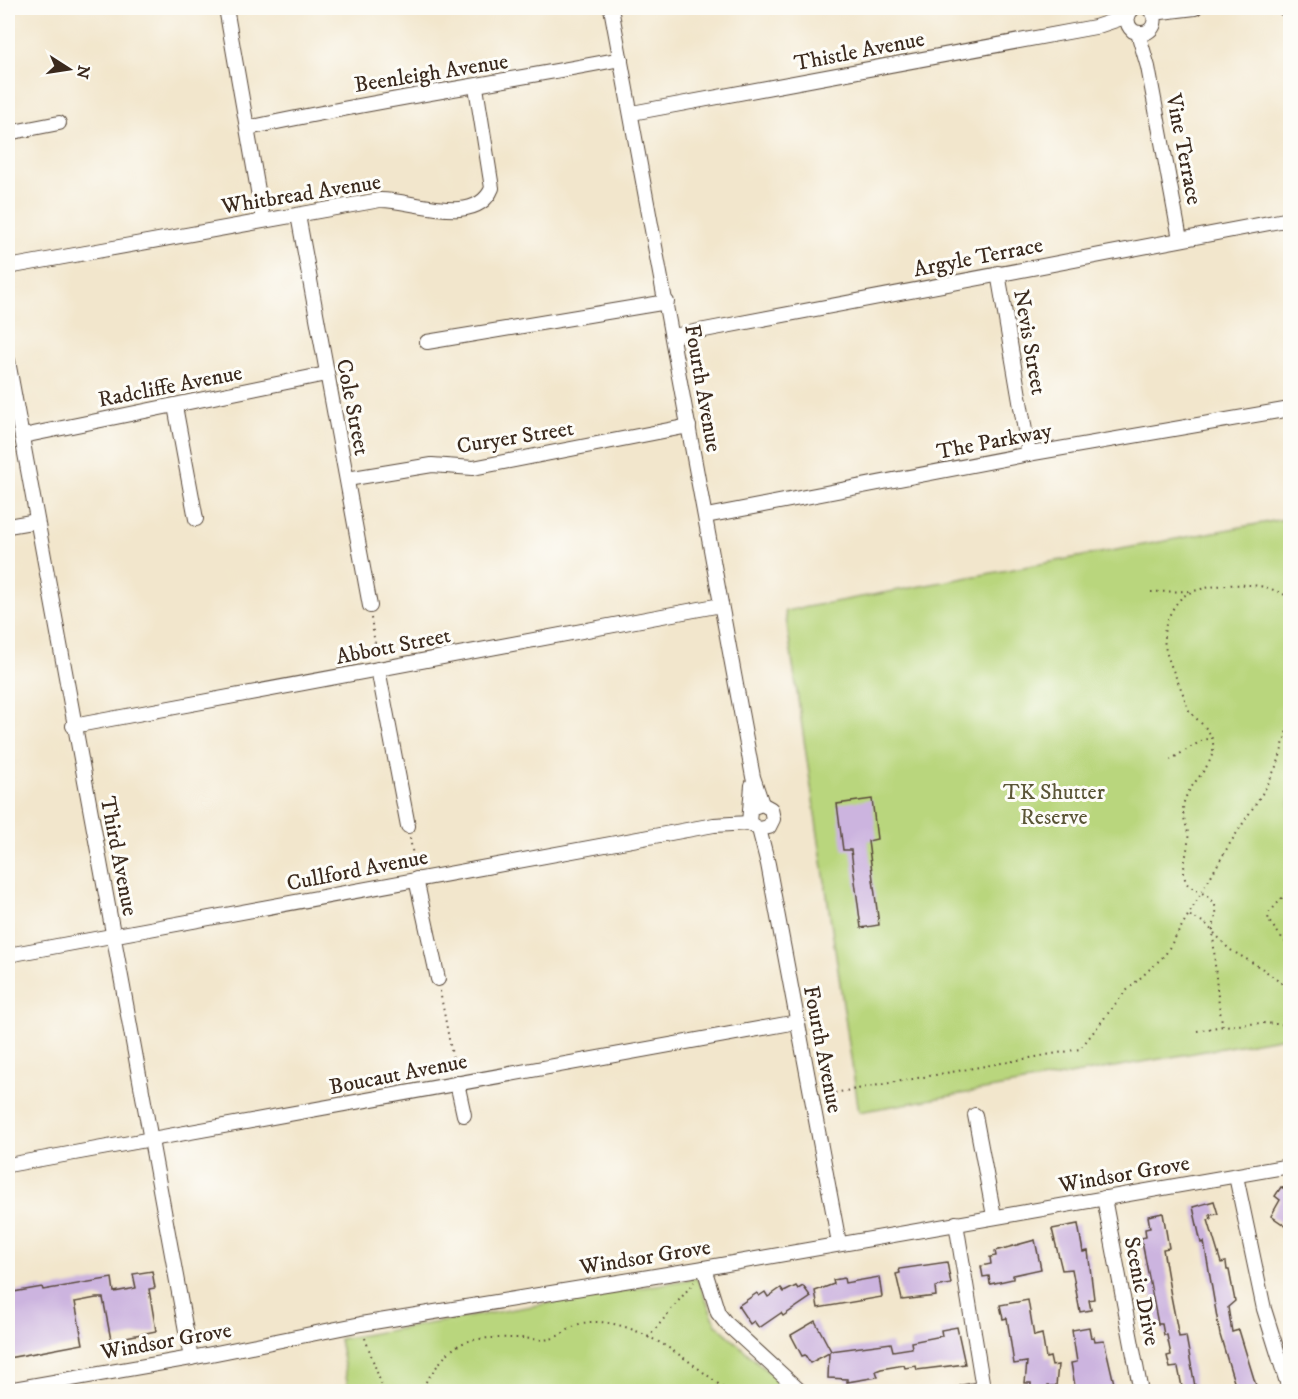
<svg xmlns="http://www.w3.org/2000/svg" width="1298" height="1399" font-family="'IM FELL DW Pica',serif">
  <rect width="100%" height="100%" fill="#fdfcf7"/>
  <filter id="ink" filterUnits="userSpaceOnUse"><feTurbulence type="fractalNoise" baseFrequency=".0167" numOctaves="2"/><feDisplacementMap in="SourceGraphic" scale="12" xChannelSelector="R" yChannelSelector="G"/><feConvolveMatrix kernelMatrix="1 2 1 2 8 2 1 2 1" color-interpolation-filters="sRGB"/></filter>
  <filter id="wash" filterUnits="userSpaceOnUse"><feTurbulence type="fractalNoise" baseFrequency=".008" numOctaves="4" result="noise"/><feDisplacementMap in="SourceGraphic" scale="24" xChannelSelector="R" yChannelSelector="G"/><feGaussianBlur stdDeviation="1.35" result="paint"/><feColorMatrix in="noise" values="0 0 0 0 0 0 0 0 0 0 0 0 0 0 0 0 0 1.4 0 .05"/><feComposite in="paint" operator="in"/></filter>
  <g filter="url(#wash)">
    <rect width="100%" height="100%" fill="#f2e6cc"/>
    <g fill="#b9d67d" stroke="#7a804e" stroke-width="1.5">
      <polygon points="1290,518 1290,1036 859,1112 785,611"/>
      <polygon points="697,1278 716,1324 789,1391 349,1391 339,1339"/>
    </g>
    <g id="blocks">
      <g fill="#ccb4df">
        <polygon points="872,799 877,839 868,841 879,925 861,928 851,850 843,850 837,804"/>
        <polygon points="1290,1185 1290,1229 1271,1216 1280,1200 1275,1196 1281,1187 1287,1190"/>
        <polygon points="1214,1201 1218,1214 1210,1215 1211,1219 1208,1220 1221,1263 1226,1262 1227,1270 1229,1270 1235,1301 1228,1307 1232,1332 1239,1330 1258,1392 1237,1392 1220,1335 1204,1242 1201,1243 1193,1207"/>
        <polygon points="1163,1213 1169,1248 1163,1249 1171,1296 1179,1337 1186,1336 1196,1392 1183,1392 1178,1367 1170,1368 1167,1356 1171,1355 1167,1335 1164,1335 1162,1324 1158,1324 1144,1252 1141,1238 1146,1237 1145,1229 1150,1228 1148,1216"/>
        <polygon points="1078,1224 1083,1252 1088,1251 1094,1299 1089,1300 1091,1310 1080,1312 1072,1269 1062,1270 1052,1229"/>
        <polygon points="1035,1240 1041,1269 1013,1275 1013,1279 990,1284 989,1276 983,1277 981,1266 991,1264 990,1257 996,1256 995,1251"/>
        <polygon points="947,1262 951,1284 935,1287 936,1296 902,1300 896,1274 900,1273 899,1269"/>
        <polygon points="152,1271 155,1288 149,1289 156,1331 111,1340 103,1298 96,1298 75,1302 83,1344 8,1358 8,1293 42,1287 43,1290 112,1278 114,1292 136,1288 133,1274"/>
        <polygon points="879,1277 882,1297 818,1308 815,1291 834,1284 833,1280 844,1278 845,1283"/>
        <polygon points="796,1286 798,1289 803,1286 811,1297 783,1316 781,1313 759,1328 754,1321 750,1324 738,1306 757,1293 759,1296 765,1292 768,1297 781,1288 784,1292"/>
        <polygon points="1028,1300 1034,1336 1042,1334 1046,1358 1050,1357 1052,1366 1058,1365 1056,1386 1048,1386 1048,1392 1031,1392 1031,1383 1025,1383 1027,1362 1014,1364 1007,1318 1003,1319 1000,1305"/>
        <polygon points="815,1321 831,1351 891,1343 893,1351 912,1348 911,1342 942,1336 941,1330 957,1327 965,1364 917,1370 916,1366 905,1368 904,1365 881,1369 876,1371 878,1377 847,1382 847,1379 828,1378 829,1353 810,1363 805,1355 802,1356 791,1335"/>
        <polygon points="1089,1327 1091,1338 1094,1337 1095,1341 1104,1340 1116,1392 1076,1392 1071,1363 1077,1362 1072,1330"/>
      </g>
    </g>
  </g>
  <g filter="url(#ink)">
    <use href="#blocks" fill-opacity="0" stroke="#564638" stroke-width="1.5"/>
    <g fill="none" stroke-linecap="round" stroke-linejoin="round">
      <g stroke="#564638" stroke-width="16">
        <g id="minor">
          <polyline points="226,8 263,219"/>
          <polyline points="611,8 753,777 762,804"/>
          <path d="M 1134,8 C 1126,14 1125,24 1133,31 C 1146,37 1157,29 1154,14 L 1148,8"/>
          <polyline points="1284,8 1290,11"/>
          <polyline points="1153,13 1195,8"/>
          <polyline points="1138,33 1148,67 1180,239"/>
          <polyline points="632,113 1095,27 1128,16"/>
          <path d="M 248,128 C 371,101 496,83 621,59"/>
          <polyline points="8,133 59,123"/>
          <polyline points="298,215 370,606"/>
          <path d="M 8,267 L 380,200 C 410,199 476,228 492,188 L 476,87"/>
          <polyline points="998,273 1029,454"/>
          <polyline points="673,336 1290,219"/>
          <polyline points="427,342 667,302"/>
          <polyline points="8,361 191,1358"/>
          <polyline points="175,406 196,519"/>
          <polyline points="23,436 326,374"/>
          <polyline points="347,479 432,465 473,468 689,426"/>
          <polyline points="706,516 1029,454 1290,409"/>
          <polyline points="8,526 37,521"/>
          <polyline points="378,669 408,826"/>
          <polyline points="73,726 721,605"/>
          <polyline points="751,808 762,804 771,809 773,819 769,827 759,829 749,823 752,785"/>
          <polyline points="759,829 768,864 839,1243"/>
          <polyline points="416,879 438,979"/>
          <polyline points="8,955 714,825 749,823"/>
          <polyline points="457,1083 464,1115"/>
          <polyline points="975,1115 994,1216"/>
          <polyline points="8,1165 797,1022"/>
          <polyline points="1236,1176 1264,1309 1290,1392"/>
          <polyline points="1104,1198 1141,1392"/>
          <polyline points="956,1223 983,1388 964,1392"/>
          <polyline points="704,1268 718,1313 726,1323 801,1392"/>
          <polyline points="8,1390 191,1358 361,1324 704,1268 1290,1166"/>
        </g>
      </g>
      <g stroke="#564638" stroke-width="2" stroke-dasharray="1.5 4.5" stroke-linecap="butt">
        <polyline points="1151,592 1193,591"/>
        <path d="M 1290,597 C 1283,594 1276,591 1269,588 C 1247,582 1207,584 1187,594 C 1174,601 1164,623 1164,637 C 1165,662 1182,684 1187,707 C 1194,720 1211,727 1213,743 C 1216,766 1190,781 1184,802 C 1181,814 1186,823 1188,833 C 1190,848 1181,865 1185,879 C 1188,893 1212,890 1216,909 C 1217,916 1213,924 1213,931 C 1215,963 1216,995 1223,1026 L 1262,1023 L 1290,1025"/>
        <polyline points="371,618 377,657"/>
        <polyline points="1170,760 1201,741 1211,738"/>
        <polyline points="410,838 415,867"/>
        <polyline points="1290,889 1269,913 1268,920 1290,948"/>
        <polyline points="1190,916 1205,923 1229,949 1263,969 1290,990"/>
        <polyline points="440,991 455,1071"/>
        <polyline points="1197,1031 1223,1026"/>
        <polyline points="823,1095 1080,1049 1124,993 1165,955 1229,845 1267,786 1279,760 1290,719"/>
        <polyline points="365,1338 384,1392"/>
        <polyline points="648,1338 694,1282"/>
        <path d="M 419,1392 C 454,1340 457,1337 518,1338 C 528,1338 541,1341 550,1339 C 562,1336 572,1325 583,1323 C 632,1314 693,1363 728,1392"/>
      </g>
      <use href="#minor" stroke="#fff" stroke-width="14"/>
    </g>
  </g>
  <g text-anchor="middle" stroke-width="6" stroke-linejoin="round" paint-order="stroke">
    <g font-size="22" fill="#3b2a1e" stroke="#fdfcf7">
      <text transform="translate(859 50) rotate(-11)" y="8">Thistle Avenue</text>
      <text transform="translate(431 72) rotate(-9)" y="8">Beenleigh Avenue</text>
      <text transform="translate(1185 149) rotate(79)" y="8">Vine Terrace</text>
      <text transform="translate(301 193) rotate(-9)" y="8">Whitbread Avenue</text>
      <text transform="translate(978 256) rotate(-11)" y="8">Argyle Terrace</text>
      <text transform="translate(1031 342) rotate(80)" y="8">Nevis Street</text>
      <text transform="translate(170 385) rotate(-11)" y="8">Radcliffe Avenue</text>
      <text transform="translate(704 388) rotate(80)" y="8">Fourth Avenue</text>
      <text transform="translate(354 407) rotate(79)" y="8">Cole Street</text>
      <text transform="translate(515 436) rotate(-9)" y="8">Curyer Street</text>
      <text transform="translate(994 440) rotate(-11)" y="8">The Parkway</text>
      <text transform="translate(393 645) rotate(-11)" y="8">Abbott Street</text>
      <text transform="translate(120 856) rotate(79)" y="8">Third Avenue</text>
      <text transform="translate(357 869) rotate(-11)" y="8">Cullford Avenue</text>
      <text transform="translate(824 1049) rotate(79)" y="8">Fourth Avenue</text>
      <text transform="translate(398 1073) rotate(-11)" y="8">Boucaut Avenue</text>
      <text transform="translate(1124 1173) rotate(-10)" y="8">Windsor Grove</text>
      <text transform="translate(645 1256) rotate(-9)" y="8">Windsor Grove</text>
      <text transform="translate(1143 1291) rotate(79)" y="8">Scenic Drive</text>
      <text transform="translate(166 1340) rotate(-10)" y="8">Windsor Grove</text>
    </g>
    <g font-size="22" fill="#5a5536" stroke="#fdfcf7">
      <text x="1054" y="799">TK Shutter<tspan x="1054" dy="25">Reserve</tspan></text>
    </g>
  </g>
  <rect width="1298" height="1399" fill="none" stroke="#fdfcf7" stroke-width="30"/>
  <g transform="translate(69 69) rotate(102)" stroke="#fdfcf7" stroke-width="4.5" paint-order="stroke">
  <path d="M0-4.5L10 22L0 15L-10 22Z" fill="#3b2a1e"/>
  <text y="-9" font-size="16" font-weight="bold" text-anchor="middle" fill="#3b2a1e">N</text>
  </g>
</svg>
